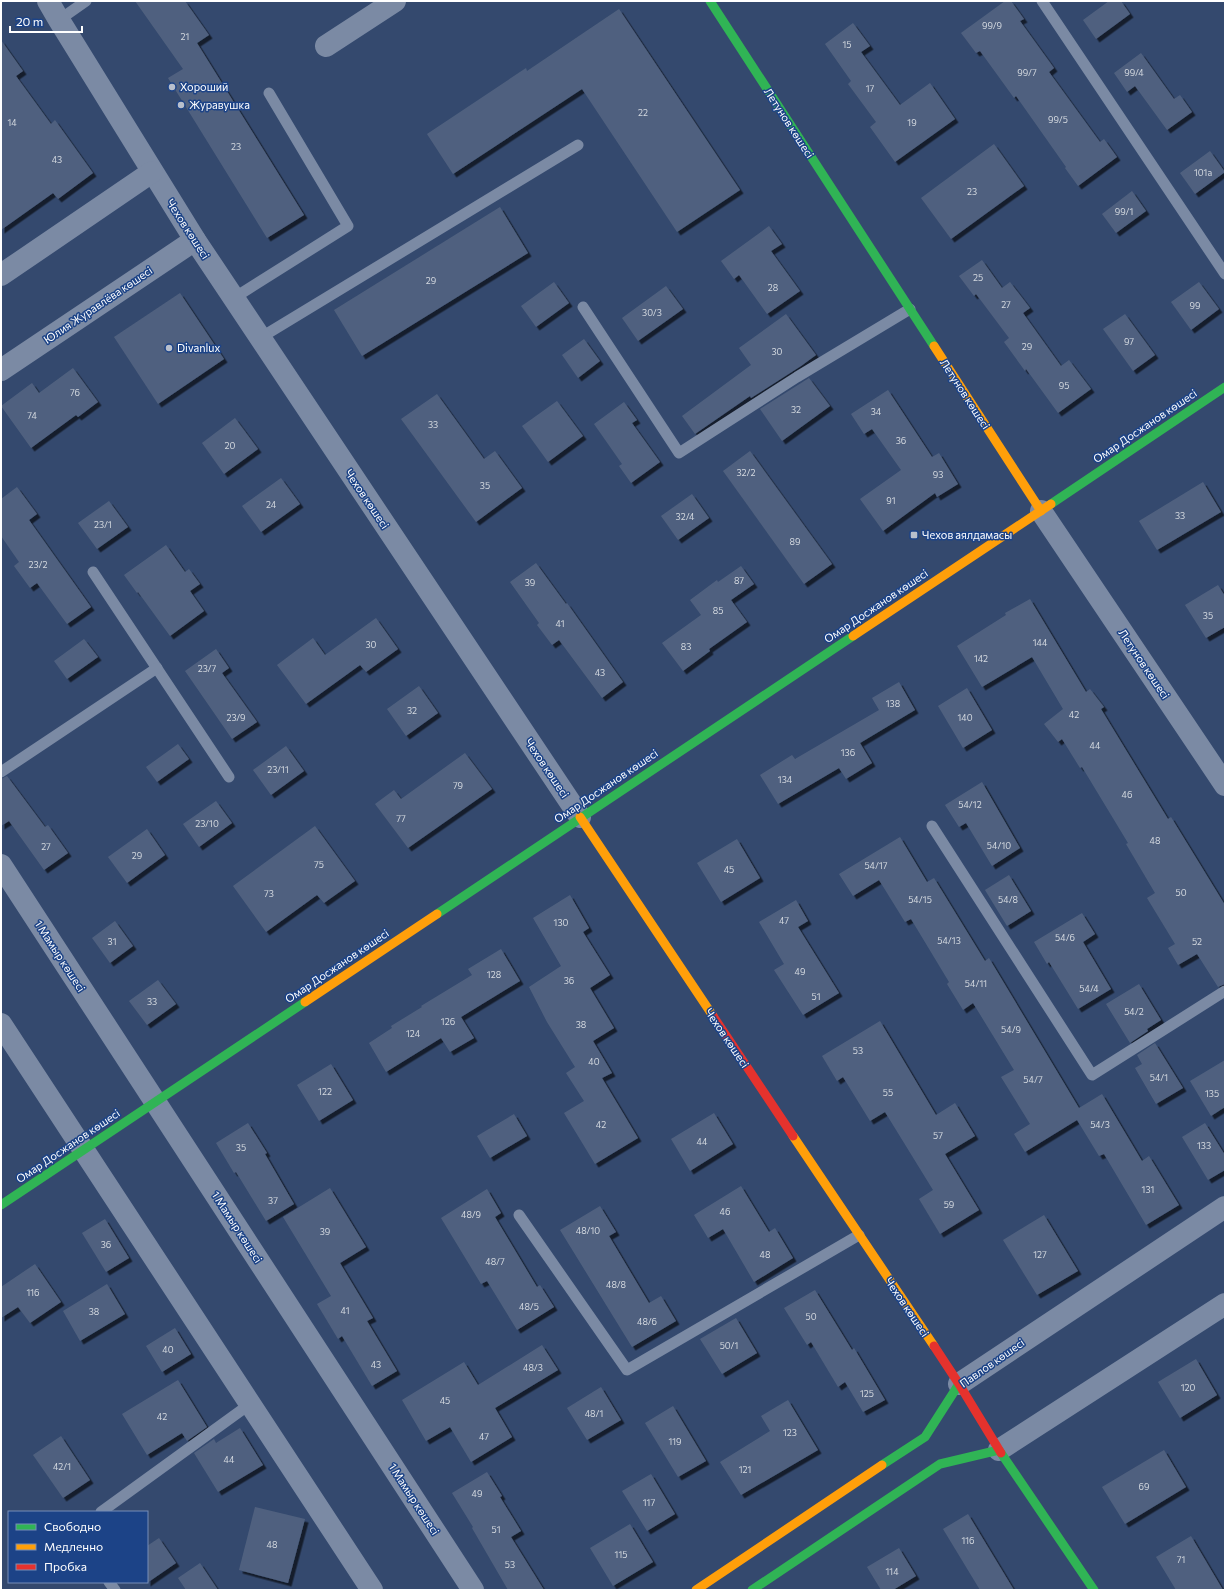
<svg xmlns="http://www.w3.org/2000/svg" width="1226" height="1591" font-family="Commissioner,sans-serif">
  <defs>
    <filter id="shadow"><feDropShadow dx="3.5" dy="3.5" stdDeviation="0" flood-color="#0009"/></filter>
  </defs>
  <rect width="100%" height="100%" fill="#34496e"/>
  <g fill="#50617f" filter="url(#shadow)">
    <polygon points="135,1 185,1 209,35 197,43 304,215 267,238 168,78 183,69"/>
    <polygon points="1005,1 1011,1 1024,19 1020,21 1054,68 1049,72 1100,142 1104,139 1117,157 1078,186 1065,168 1066,167 1016,96 1014,98 980,51 976,53 961,33"/>
    <polygon points="1109,1 1121,1 1130,14 1096,39 1083,20"/>
    <polygon points="619,9 740,190 677,232 582,89 453,174 427,134 526,68 527,71"/>
    <polygon points="853,23 870,46 861,52 900,105 930,83 955,119 895,162 870,127 876,122 848,84 851,81 825,44"/>
    <polygon points="1,40 23,71 16,76 51,124 55,120 93,173 58,199 53,193 1,230"/>
    <polygon points="1141,53 1174,99 1180,95 1192,112 1167,130 1135,86 1127,92 1114,73"/>
    <polygon points="994,144 1024,186 951,239 921,198"/>
    <polygon points="1210,151 1225,172 1195,194 1180,173"/>
    <polygon points="1132,191 1146,211 1116,233 1102,214"/>
    <polygon points="500,207 528,253 362,356 334,310"/>
    <polygon points="769,226 782,244 771,251 800,291 767,314 739,275 734,279 721,261"/>
    <polygon points="982,260 1002,288 1010,282 1030,308 1023,313 1061,366 1069,360 1091,389 1058,413 1026,369 1025,371 1004,342 1009,338 976,294 974,296 959,276"/>
    <polygon points="554,282 569,303 536,327 521,306"/>
    <polygon points="1199,282 1219,309 1191,330 1171,302"/>
    <polygon points="666,286 683,309 638,341 622,318"/>
    <polygon points="180,293 224,359 158,404 114,337"/>
    <polygon points="786,314 816,355 801,366 751,398 750,396 695,434 682,416 751,365 739,348"/>
    <polygon points="1125,314 1155,355 1133,371 1103,329"/>
    <polygon points="584,339 600,361 578,378 562,355"/>
    <polygon points="73,368 98,402 78,417 76,415 31,448 1,406 32,383 39,393"/>
    <polygon points="809,378 830,406 782,441 760,409"/>
    <polygon points="888,390 932,457 939,453 958,484 937,497 935,493 883,531 860,499 901,470 872,429 864,434 851,414"/>
    <polygon points="437,394 484,459 495,451 522,488 476,522 401,419"/>
    <polygon points="557,401 583,436 548,462 522,426"/>
    <polygon points="624,402 637,420 632,423 660,462 631,483 619,466 622,464 594,424"/>
    <polygon points="235,418 258,449 224,474 202,443"/>
    <polygon points="750,451 832,564 804,584 723,471"/>
    <polygon points="281,478 300,504 261,532 242,506"/>
    <polygon points="1203,482 1221,512 1157,550 1139,521"/>
    <polygon points="17,487 37,514 29,520 91,607 67,624 37,583 30,588 14,566 19,562 1,536 1,499"/>
    <polygon points="692,494 709,518 678,540 661,516"/>
    <polygon points="109,501 128,527 97,549 78,523"/>
    <polygon points="166,545 185,572 189,569 200,584 190,591 204,611 170,636 138,592 137,593 124,575"/>
    <polygon points="536,563 566,604 567,603 623,682 602,698 559,640 552,645 537,625 539,623 510,582"/>
    <polygon points="741,566 754,584 731,600 747,622 709,649 710,651 683,671 662,643 701,615 690,600 717,580 718,582"/>
    <polygon points="1218,585 1225,596 1225,627 1206,638 1185,605"/>
    <polygon points="1030,599 1086,692 1090,689 1104,707 1101,709 1168,819 1171,817 1225,905 1225,984 1218,987 1197,954 1178,965 1168,948 1175,944 1147,898 1155,893 1126,844 1128,843 1082,767 1080,768 1062,739 1058,742 1044,724 1063,709 1032,657 982,687 957,646 1006,615 1005,613"/>
    <polygon points="376,618 398,649 366,672 360,665 306,704 277,665 313,638 325,655"/>
    <polygon points="84,639 98,657 67,679 54,661"/>
    <polygon points="216,649 229,668 222,673 257,722 232,739 185,671"/>
    <polygon points="899,682 915,710 860,743 872,763 846,779 839,768 778,804 760,775 792,755 795,759 879,710 872,698"/>
    <polygon points="419,686 438,713 406,736 387,709"/>
    <polygon points="967,688 992,730 963,748 938,706"/>
    <polygon points="178,744 189,759 157,782 146,767"/>
    <polygon points="286,746 304,771 271,795 253,770"/>
    <polygon points="465,753 492,789 408,848 375,804 394,790 401,799"/>
    <polygon points="7,776 45,827 48,825 68,853 44,870 9,821 1,826 1,779"/>
    <polygon points="982,782 1020,848 992,866 966,823 959,827 945,805"/>
    <polygon points="216,801 232,823 199,847 183,824"/>
    <polygon points="315,826 355,881 324,903 317,895 266,932 233,886"/>
    <polygon points="147,829 165,855 127,883 108,857"/>
    <polygon points="900,837 927,882 934,878 985,961 989,958 1079,1108 1102,1094 1142,1161 1149,1156 1179,1205 1146,1225 1104,1154 1099,1156 1077,1120 1025,1152 1014,1134 1030,1124 1001,1077 1014,1070 973,1003 963,1010 947,984 949,982 911,919 905,922 879,880 853,896 839,874"/>
    <polygon points="737,839 760,878 721,902 697,863"/>
    <polygon points="1009,875 1031,911 1007,926 985,890"/>
    <polygon points="570,895 589,928 583,932 610,975 590,988 614,1028 593,1041 612,1073 602,1078 638,1138 595,1164 564,1113 584,1101 566,1073 575,1067 547,1022 529,987 561,966 533,918"/>
    <polygon points="796,900 808,921 798,927 839,993 803,1015 774,970 784,964 759,922"/>
    <polygon points="1082,913 1095,934 1083,942 1111,989 1078,1009 1049,962 1047,964 1034,942"/>
    <polygon points="115,921 133,946 110,963 92,938"/>
    <polygon points="501,949 520,981 461,1017 474,1038 450,1052 441,1038 386,1072 369,1043 392,1028 391,1026 422,1007 421,1006 472,975 468,969"/>
    <polygon points="158,980 176,1004 147,1025 129,1001"/>
    <polygon points="1139,984 1161,1020 1147,1029 1148,1031 1130,1043 1106,1004"/>
    <polygon points="880,1021 936,1115 955,1103 975,1136 945,1154 979,1210 940,1234 919,1199 933,1190 885,1112 870,1121 843,1077 837,1081 822,1056"/>
    <polygon points="1155,1043 1183,1088 1156,1104 1135,1068 1142,1064 1137,1055"/>
    <polygon points="1225,1060 1225,1107 1211,1116 1190,1081"/>
    <polygon points="331,1064 353,1100 319,1121 297,1085"/>
    <polygon points="714,1113 733,1144 690,1171 671,1139"/>
    <polygon points="514,1114 527,1136 490,1158 477,1136"/>
    <polygon points="248,1123 267,1153 265,1154 294,1204 266,1221 236,1172 234,1173 216,1143"/>
    <polygon points="1205,1123 1225,1155 1225,1170 1208,1180 1182,1137"/>
    <polygon points="741,1186 769,1232 775,1228 793,1258 754,1282 723,1229 708,1238 694,1215"/>
    <polygon points="330,1188 366,1247 340,1263 373,1318 367,1321 397,1371 372,1386 342,1336 338,1339 317,1304 331,1296 283,1217"/>
    <polygon points="487,1189 501,1213 495,1217 537,1287 540,1285 554,1307 517,1330 487,1281 481,1284 441,1218"/>
    <polygon points="600,1206 616,1232 609,1236 649,1303 661,1296 676,1321 632,1347 560,1230"/>
    <polygon points="1044,1215 1078,1271 1037,1295 1003,1240"/>
    <polygon points="105,1219 129,1258 106,1272 82,1233"/>
    <polygon points="35,1264 61,1302 30,1323 18,1307 1,1318 1,1287"/>
    <polygon points="107,1284 125,1314 80,1341 63,1311"/>
    <polygon points="815,1290 852,1350 854,1348 885,1400 863,1412 845,1382 838,1387 811,1342 807,1345 784,1308"/>
    <polygon points="736,1318 757,1353 722,1374 700,1339"/>
    <polygon points="175,1328 191,1354 162,1372 146,1346"/>
    <polygon points="542,1345 558,1370 495,1408 512,1437 471,1462 450,1427 426,1441 402,1400 464,1362 478,1385"/>
    <polygon points="1196,1359 1217,1395 1180,1418 1158,1382"/>
    <polygon points="178,1380 207,1427 187,1441 182,1433 147,1455 122,1414"/>
    <polygon points="601,1387 621,1420 587,1440 567,1408"/>
    <polygon points="788,1400 818,1450 741,1495 720,1462 770,1431 761,1416"/>
    <polygon points="673,1406 706,1461 678,1477 645,1423"/>
    <polygon points="240,1428 263,1465 218,1492 194,1453 214,1439 216,1443"/>
    <polygon points="61,1436 90,1480 63,1498 33,1455"/>
    <polygon points="1164,1450 1186,1487 1125,1524 1102,1487"/>
    <polygon points="487,1472 502,1496 500,1497 521,1531 511,1537 544,1590 508,1590 472,1528 473,1527 452,1493"/>
    <polygon points="651,1474 675,1514 647,1531 622,1491"/>
    <polygon points="255,1507 305,1519 288,1583 239,1570"/>
    <polygon points="968,1514 1014,1590 980,1590 943,1529"/>
    <polygon points="630,1524 653,1562 613,1586 590,1548"/>
    <polygon points="1191,1536 1223,1590 1176,1590 1156,1557"/>
    <polygon points="159,1538 176,1563 147,1583 147,1546"/>
    <polygon points="899,1548 916,1576 893,1590 881,1590 867,1567"/>
    <polygon points="200,1563 218,1590 186,1590 178,1578"/>
  </g>
  <g fill="none" stroke-linecap="round" stroke-linejoin="round">
    <g stroke="#7b8aa4" stroke-width="11">
      <polyline points="1042,1 1225,274"/>
      <polyline points="59,20 86,1"/>
      <polyline points="234,298 348,226 269,93"/>
      <polyline points="583,307 679,453 797,377 910,309"/>
      <polyline points="260,338 578,145"/>
      <polyline points="93,572 229,777"/>
      <polyline points="1,772 157,668"/>
      <polyline points="932,826 1092,1075 1225,991"/>
      <polyline points="519,1215 627,1370 859,1235"/>
      <polyline points="101,1512 250,1404"/>
      <polyline points="109,1582 115,1590"/>
    </g>
    <g stroke="#7b8aa4" stroke-width="22">
      <polyline points="48,1 59,20 195,240 580,817"/>
      <polyline points="326,46 395,1"/>
      <polyline points="1,275 152,172"/>
      <polyline points="1,370 195,240"/>
      <polyline points="1041,511 1225,785"/>
      <polyline points="1,865 473,1590"/>
      <polyline points="1,1024 372,1590"/>
      <polyline points="959,1384 1225,1207"/>
      <polyline points="999,1450 1225,1304"/>
    </g>
    <g stroke="#30b455" stroke-width="9">
      <polyline points="710,1 934,346"/>
      <polyline points="1051,504 1225,387"/>
      <polyline points="437,914 853,636"/>
      <polyline points="1,1205 305,1002"/>
      <polyline points="1001,1453 1094,1590"/>
      <polyline points="882,1465 925,1437 959,1384"/>
      <polyline points="752,1590 940,1464 999,1450"/>
    </g>
    <g stroke="#ff9f0a" stroke-width="9">
      <polyline points="934,346 1041,511"/>
      <polyline points="853,636 1051,504"/>
      <polyline points="580,817 713,1016"/>
      <polyline points="305,1002 437,914"/>
      <polyline points="793,1136 934,1346"/>
      <polyline points="696,1590 882,1465"/>
    </g>
    <g stroke="#e5322d" stroke-width="9">
      <polyline points="713,1016 793,1136"/>
      <polyline points="934,1346 959,1384 1001,1453"/>
    </g>
  </g>
  <g fill="#b8bfcc" stroke="#1c4387" stroke-width="1.5">
    <circle cx="172" cy="87" r="4"/>
    <circle cx="181" cy="105" r="4"/>
    <circle cx="169" cy="348" r="4"/>
    <rect x="910" y="531" width="8" height="8" rx="2"/>
  </g>
  <g text-anchor="middle" stroke-width="3" stroke-linejoin="round" paint-order="stroke">
    <g font-size="9" fill="#d3d8df">
      <text x="992" y="29">99/9</text>
      <text x="185" y="40">21</text>
      <text x="847" y="48">15</text>
      <text x="1027" y="76">99/7</text>
      <text x="1134" y="76">99/4</text>
      <text x="870" y="92">17</text>
      <text x="643" y="116">22</text>
      <text x="1058" y="123">99/5</text>
      <text x="12" y="126">14</text>
      <text x="912" y="126">19</text>
      <text x="236" y="150">23</text>
      <text x="57" y="163">43</text>
      <text x="1203" y="176">101а</text>
      <text x="972" y="195">23</text>
      <text x="1124" y="215">99/1</text>
      <text x="978" y="281">25</text>
      <text x="431" y="284">29</text>
      <text x="773" y="291">28</text>
      <text x="1006" y="308">27</text>
      <text x="1195" y="309">99</text>
      <text x="652" y="316">30/3</text>
      <text x="1129" y="345">97</text>
      <text x="1027" y="350">29</text>
      <text x="777" y="355">30</text>
      <text x="1064" y="389">95</text>
      <text x="75" y="396">76</text>
      <text x="796" y="413">32</text>
      <text x="876" y="415">34</text>
      <text x="32" y="419">74</text>
      <text x="433" y="428">33</text>
      <text x="901" y="444">36</text>
      <text x="230" y="449">20</text>
      <text x="746" y="476">32/2</text>
      <text x="938" y="478">93</text>
      <text x="485" y="489">35</text>
      <text x="891" y="504">91</text>
      <text x="271" y="508">24</text>
      <text x="1180" y="519">33</text>
      <text x="685" y="520">32/4</text>
      <text x="103" y="528">23/1</text>
      <text x="795" y="545">89</text>
      <text x="38" y="568">23/2</text>
      <text x="739" y="584">87</text>
      <text x="530" y="586">39</text>
      <text x="718" y="614">85</text>
      <text x="1208" y="619">35</text>
      <text x="560" y="627">41</text>
      <text x="1040" y="646">144</text>
      <text x="371" y="648">30</text>
      <text x="686" y="650">83</text>
      <text x="981" y="662">142</text>
      <text x="207" y="672">23/7</text>
      <text x="600" y="676">43</text>
      <text x="893" y="707">138</text>
      <text x="412" y="714">32</text>
      <text x="1074" y="718">42</text>
      <text x="236" y="721">23/9</text>
      <text x="965" y="721">140</text>
      <text x="1095" y="749">44</text>
      <text x="848" y="756">136</text>
      <text x="278" y="773">23/11</text>
      <text x="785" y="783">134</text>
      <text x="458" y="789">79</text>
      <text x="1127" y="798">46</text>
      <text x="970" y="808">54/12</text>
      <text x="401" y="822">77</text>
      <text x="207" y="827">23/10</text>
      <text x="1155" y="844">48</text>
      <text x="999" y="849">54/10</text>
      <text x="46" y="850">27</text>
      <text x="137" y="859">29</text>
      <text x="319" y="868">75</text>
      <text x="876" y="869">54/17</text>
      <text x="729" y="873">45</text>
      <text x="1181" y="896">50</text>
      <text x="269" y="897">73</text>
      <text x="920" y="903">54/15</text>
      <text x="1008" y="903">54/8</text>
      <text x="784" y="924">47</text>
      <text x="561" y="926">130</text>
      <text x="1065" y="941">54/6</text>
      <text x="949" y="944">54/13</text>
      <text x="112" y="945">31</text>
      <text x="1197" y="945">52</text>
      <text x="800" y="975">49</text>
      <text x="494" y="978">128</text>
      <text x="569" y="984">36</text>
      <text x="976" y="987">54/11</text>
      <text x="1089" y="992">54/4</text>
      <text x="816" y="1000">51</text>
      <text x="152" y="1005">33</text>
      <text x="1134" y="1015">54/2</text>
      <text x="448" y="1025">126</text>
      <text x="581" y="1028">38</text>
      <text x="1011" y="1033">54/9</text>
      <text x="413" y="1037">124</text>
      <text x="858" y="1054">53</text>
      <text x="594" y="1065">40</text>
      <text x="1159" y="1081">54/1</text>
      <text x="1033" y="1083">54/7</text>
      <text x="325" y="1095">122</text>
      <text x="888" y="1096">55</text>
      <text x="1212" y="1097">135</text>
      <text x="601" y="1128">42</text>
      <text x="1100" y="1128">54/3</text>
      <text x="938" y="1139">57</text>
      <text x="702" y="1145">44</text>
      <text x="1204" y="1149">133</text>
      <text x="241" y="1151">35</text>
      <text x="1148" y="1193">131</text>
      <text x="273" y="1204">37</text>
      <text x="949" y="1208">59</text>
      <text x="725" y="1215">46</text>
      <text x="471" y="1218">48/9</text>
      <text x="588" y="1234">48/10</text>
      <text x="325" y="1235">39</text>
      <text x="106" y="1248">36</text>
      <text x="765" y="1258">48</text>
      <text x="1040" y="1258">127</text>
      <text x="495" y="1265">48/7</text>
      <text x="616" y="1288">48/8</text>
      <text x="33" y="1296">116</text>
      <text x="529" y="1310">48/5</text>
      <text x="345" y="1314">41</text>
      <text x="94" y="1315">38</text>
      <text x="811" y="1320">50</text>
      <text x="647" y="1325">48/6</text>
      <text x="729" y="1349">50/1</text>
      <text x="168" y="1353">40</text>
      <text x="376" y="1368">43</text>
      <text x="533" y="1371">48/3</text>
      <text x="1188" y="1391">120</text>
      <text x="867" y="1397">125</text>
      <text x="445" y="1404">45</text>
      <text x="594" y="1417">48/1</text>
      <text x="162" y="1420">42</text>
      <text x="790" y="1436">123</text>
      <text x="484" y="1440">47</text>
      <text x="675" y="1445">119</text>
      <text x="229" y="1463">44</text>
      <text x="62" y="1470">42/1</text>
      <text x="745" y="1473">121</text>
      <text x="1144" y="1490">69</text>
      <text x="477" y="1497">49</text>
      <text x="649" y="1506">117</text>
      <text x="496" y="1533">51</text>
      <text x="968" y="1544">116</text>
      <text x="272" y="1548">48</text>
      <text x="621" y="1558">115</text>
      <text x="1181" y="1563">71</text>
      <text x="510" y="1568">53</text>
      <text x="892" y="1575">114</text>
    </g>
    <g font-size="11" fill="#fff" stroke="#1c4387" text-anchor="start">
      <text x="180" y="91">Хороший</text>
      <text x="189" y="109">Журавушка</text>
      <text x="177" y="352">Divanlux</text>
      <text x="922" y="539">Чехов аялдамасы</text>
    </g>
    <g font-size="11" fill="#fff" stroke="#1c4387">
      <text transform="translate(789 123) rotate(57)" y="4">Летунов көшесі</text>
      <text transform="translate(188 229) rotate(57)" y="4">Чехов көшесі</text>
      <text transform="translate(98 305) rotate(-34)" y="4">Юлия Журавлёва көшесі</text>
      <text transform="translate(965 394) rotate(57)" y="4">Летунов көшесі</text>
      <text transform="translate(1145 426) rotate(-34)" y="4">Омар Досжанов көшесі</text>
      <text transform="translate(367 499) rotate(56)" y="4">Чехов көшесі</text>
      <text transform="translate(876 606) rotate(-34)" y="4">Омар Досжанов көшесі</text>
      <text transform="translate(1144 664) rotate(56)" y="4">Летунов көшесі</text>
      <text transform="translate(547 768) rotate(56)" y="4">Чехов көшесі</text>
      <text transform="translate(606 786) rotate(-34)" y="4">Омар Досжанов көшесі</text>
      <text transform="translate(60 956) rotate(57)" y="4">1 Мамыр көшесі</text>
      <text transform="translate(337 966) rotate(-34)" y="4">Омар Досжанов көшесі</text>
      <text transform="translate(727 1038) rotate(56)" y="4">Чехов көшесі</text>
      <text transform="translate(68 1146) rotate(-34)" y="4">Омар Досжанов көшесі</text>
      <text transform="translate(237 1227) rotate(57)" y="4">1 Мамыр көшесі</text>
      <text transform="translate(907 1307) rotate(56)" y="4">Чехов көшесі</text>
      <text transform="translate(992 1363) rotate(-35)" y="4">Павлов көшесі</text>
      <text transform="translate(414 1499) rotate(57)" y="4">1 Мамыр көшесі</text>
    </g>
  </g>
  <rect width="1226" height="1591" fill="none" stroke="#ffffff" stroke-width="4"/>
  <rect x="8" y="1511" width="140" height="72" fill="#1c4387" stroke="#778eb7"/>
  <rect x="16" y="1524" width="20" height="6" fill="#30b455" stroke="#778eb7"/>
  <text x="44" y="1531" font-size="12" fill="#ffffff">Свободно</text>
  <rect x="16" y="1544" width="20" height="6" fill="#ff9f0a" stroke="#778eb7"/>
  <text x="44" y="1551" font-size="12" fill="#ffffff">Медленно</text>
  <rect x="16" y="1564" width="20" height="6" fill="#e5322d" stroke="#778eb7"/>
  <text x="44" y="1571" font-size="12" fill="#ffffff">Пробка</text>
  <path d="M10 26v6h72v-6" fill="none" stroke="#ffffff" stroke-width="2"/>
  <text x="16" y="26" font-size="12" fill="#ffffff" stroke="#1c4387" stroke-width="3" paint-order="stroke">20 m</text>
</svg>
